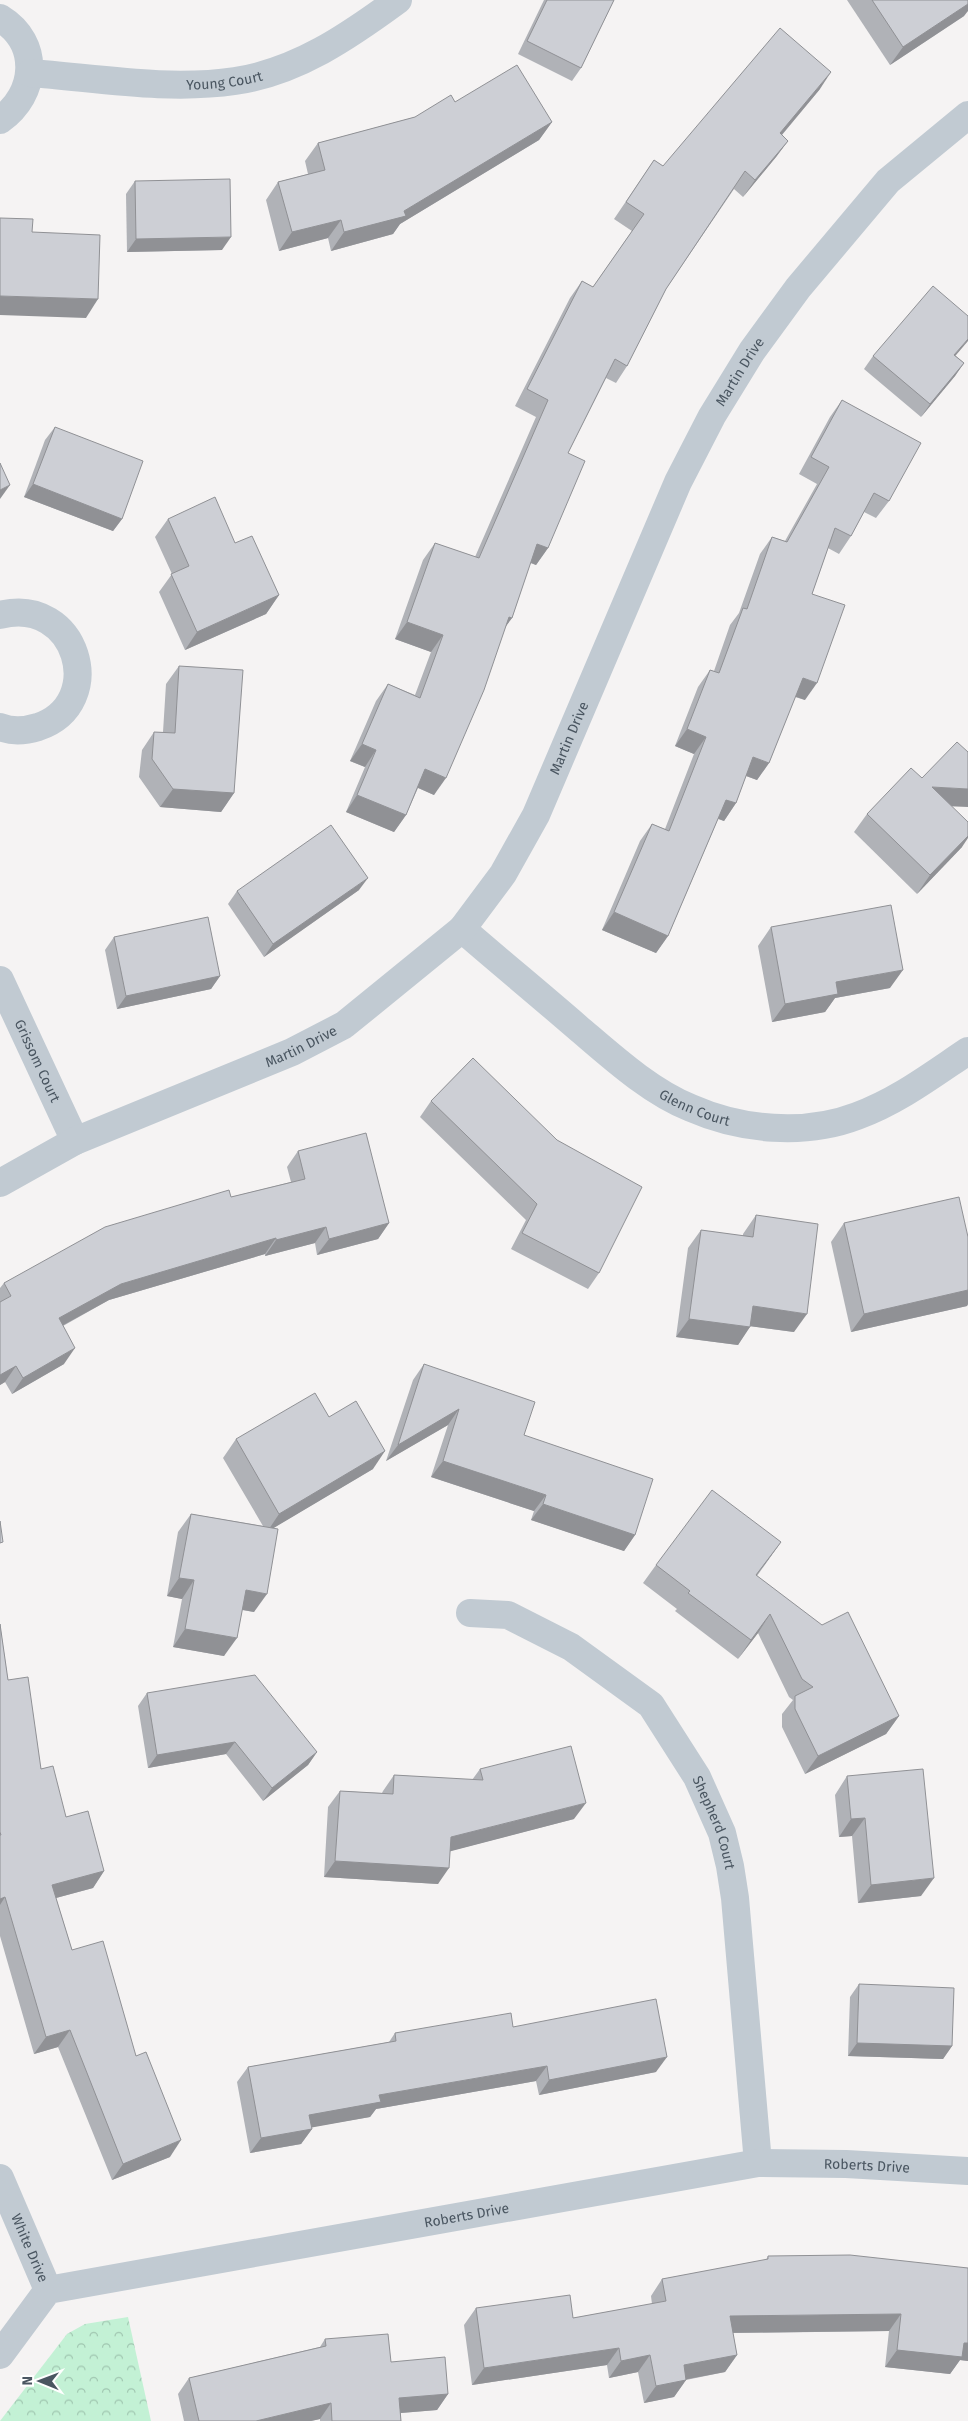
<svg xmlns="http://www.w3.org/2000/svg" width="968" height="2421" font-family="'Fira Sans',sans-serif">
  <defs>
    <pattern id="park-crowns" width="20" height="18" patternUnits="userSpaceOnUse" patternTransform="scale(1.25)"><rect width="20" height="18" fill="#c3f1d5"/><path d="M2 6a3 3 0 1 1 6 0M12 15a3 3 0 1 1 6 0" fill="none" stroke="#a0c6b0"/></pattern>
  </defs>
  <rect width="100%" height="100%" fill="#f5f3f3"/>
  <polygon fill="url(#park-crowns)" points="128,2317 151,2421 0,2421 67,2334 85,2324"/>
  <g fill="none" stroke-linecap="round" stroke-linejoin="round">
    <g stroke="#c1cad2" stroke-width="28">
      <path d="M 0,18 C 41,43 37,94 0,120"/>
      <path id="s1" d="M 30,73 C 97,78 168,91 235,81 C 297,72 349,36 398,0"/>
      <path d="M 0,615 C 77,595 109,703 38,727 C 25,731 12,732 0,727"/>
      <path id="s2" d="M 462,929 C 500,962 539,994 577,1027 C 610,1055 650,1092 691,1108 C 741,1130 805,1136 857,1116 C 898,1101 932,1075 968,1051"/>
      <path id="s3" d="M 0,980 L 75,1141"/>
      <path id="s4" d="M 0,1183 L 75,1141 L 292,1052 L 344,1025 L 462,929 L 503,874 L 536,815 L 678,482 L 712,416 L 752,351 L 798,288 L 888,181 L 968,115"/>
      <path id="s5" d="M 470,1613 L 508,1615 L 571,1647 L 651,1705 L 697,1777 L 722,1833 L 730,1866 L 735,1898 L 758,2163"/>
      <path id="s6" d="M 0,2178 L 48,2290"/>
      <path id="s7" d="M 0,2355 L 48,2290 L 758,2163 L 846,2164 L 968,2171"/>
    </g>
  </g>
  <g fill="#b0b2b7">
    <polygon points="544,0 614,0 581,68 572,81 518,54"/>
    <polygon points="847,0 968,0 964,16 890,65"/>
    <polygon points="820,89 782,135 788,141 776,157 743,197 734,189 666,289 627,366 616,383 606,378 568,453 548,548 536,565 530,563 512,618 506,626 434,795 418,788 406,815 394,832 346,812 365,767 350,761 376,701 388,684 415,695 431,652 395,639 423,560 435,543 475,557 536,417 515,406 570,298 582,281 593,287 632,231 614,219 654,160 663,166"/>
    <polygon points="455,102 552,122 539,140 400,224 393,234 331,251 328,238 279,251 266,200 278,182 308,174 305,161 318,143 415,117"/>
    <polygon points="135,181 222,250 127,252 126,194"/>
    <polygon points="873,356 956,356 964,363 955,376 921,417 864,369"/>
    <polygon points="842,400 889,501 876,518 864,512 851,536 839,554 828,548 812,594 805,700 795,697 769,763 757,780 746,776 736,803 724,821 718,819 668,936 656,953 602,930 640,841 652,824 665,829 694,754 675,746 698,687 710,670 714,671 730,625 739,613 760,554 772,537 785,541 817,484 799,474 830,417"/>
    <polygon points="55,427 122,519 113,531 24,497 45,440"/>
    <polygon points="168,519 235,543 279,595 266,614 185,650 159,592 172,574 155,537"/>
    <polygon points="179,666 234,793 221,812 160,807 139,777 142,750 154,732 163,732 166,684"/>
    <polygon points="952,807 962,847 917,894 854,832 867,814"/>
    <polygon points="359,890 264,957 228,904 237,891"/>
    <polygon points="771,927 890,988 835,998 825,1012 772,1022 758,946"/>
    <polygon points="114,937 220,976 211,989 117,1009 105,950"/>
    <polygon points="473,1058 599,1273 588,1289 511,1249 526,1220 420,1117 431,1101"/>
    <polygon points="298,1151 389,1223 378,1239 317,1255 315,1243 265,1256 265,1254 109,1300 63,1326 64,1364 12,1394 5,1382 0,1385 0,1288 4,1283 231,1197 291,1182 287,1167"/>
    <polygon points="756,1215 794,1332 750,1326 738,1345 676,1337 688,1248 701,1230 743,1236 743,1234"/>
    <polygon points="844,1223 968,1237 968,1304 967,1306 851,1332 831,1242"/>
    <polygon points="424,1364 524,1435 635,1535 624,1551 531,1520 534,1511 431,1477 448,1425 386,1461 413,1380"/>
    <polygon points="329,1417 373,1469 273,1528 254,1612 242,1610 224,1656 173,1647 182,1599 167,1596 178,1532 191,1514 263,1526 223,1458 236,1439"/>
    <polygon points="781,1542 757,1576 899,1716 886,1734 805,1774 782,1727 782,1714 793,1700 789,1697 758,1633 738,1659 675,1611 677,1609 643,1583 656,1565"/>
    <polygon points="0,1624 8,1680 41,1769 66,1817 104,1871 93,1888 56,1898 72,1950 136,2056 170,2157 112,2180 58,2047 34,2054 0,1936"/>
    <polygon points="147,1693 317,1752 308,1765 263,1801 226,1754 148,1768 138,1706"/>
    <polygon points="480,1769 574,1819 450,1851 438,1884 324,1877 328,1807 340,1791 382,1793 383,1791 394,1775 472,1780"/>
    <polygon points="847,1776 921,1896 858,1903 852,1836 839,1837 835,1795"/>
    <polygon points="859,1984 952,2046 943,2059 848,2056 850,1997"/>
    <polygon points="513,2027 656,2072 539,2095 536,2081 376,2109 370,2117 311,2127 312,2129 301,2144 250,2153 237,2082 248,2067 389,2042 395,2033"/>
    <polygon points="768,2256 968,2268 968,2361 960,2360 950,2374 885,2367 889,2331 733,2333 737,2355 725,2372 686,2380 674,2397 644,2403 638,2372 609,2378 607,2365 472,2385 464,2325 476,2308 573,2318 652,2304 651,2296 662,2279 766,2260"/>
    <polygon points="325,2339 448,2394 437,2410 401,2413 401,2421 320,2421 320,2419 311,2421 184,2421 178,2394 189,2378 320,2347"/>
  </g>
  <g fill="#909195">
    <polygon points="968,4 968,11 964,16 890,65 903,47"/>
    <polygon points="831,72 820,89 769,150 780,133"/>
    <polygon points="552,122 539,140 400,224 393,234 331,251 344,232 404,211"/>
    <polygon points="788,141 776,157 743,197 755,180"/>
    <polygon points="341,220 328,238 279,251 292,232"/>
    <polygon points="231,237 222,250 127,252 136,239"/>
    <polygon points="0,296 98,299 86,318 0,315"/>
    <polygon points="968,339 968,341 945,368 954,355"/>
    <polygon points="964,363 955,376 921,417 930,404"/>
    <polygon points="33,484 122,519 113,531 24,497"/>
    <polygon points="10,485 0,499 0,490"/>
    <polygon points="537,544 548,548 536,565 525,560"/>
    <polygon points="279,595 266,614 185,650 197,632"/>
    <polygon points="509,617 512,618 500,634"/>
    <polygon points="407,622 443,635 431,652 395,639"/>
    <polygon points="803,678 817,683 805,700 791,695"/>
    <polygon points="687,729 706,737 694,754 675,746"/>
    <polygon points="362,744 376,750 365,767 350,761"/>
    <polygon points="753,757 769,763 757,780 741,774"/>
    <polygon points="425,769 446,778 434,795 414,786"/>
    <polygon points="932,787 968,789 968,807 919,805"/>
    <polygon points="173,789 234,793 221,812 160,807"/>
    <polygon points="357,795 406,815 394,832 346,812"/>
    <polygon points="726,800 736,803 724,821 714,817"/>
    <polygon points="968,836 968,838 962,847 917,894 930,875"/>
    <polygon points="368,878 359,890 264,957 273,944"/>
    <polygon points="614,912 668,936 656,953 602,930"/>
    <polygon points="903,970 890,988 835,998 825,1012 772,1022 785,1004 836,982"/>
    <polygon points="220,976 211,989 117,1009 126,996"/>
    <polygon points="389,1223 378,1239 317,1255 329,1239"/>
    <polygon points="326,1227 315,1243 265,1256 276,1240"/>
    <polygon points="276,1238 265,1254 109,1300 47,1334 59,1318 121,1284"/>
    <polygon points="968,1290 968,1304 967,1306 851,1332 864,1314"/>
    <polygon points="753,1306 807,1314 794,1332 741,1325"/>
    <polygon points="689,1319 750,1327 738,1345 676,1337"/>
    <polygon points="75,1348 64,1364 12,1394 23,1378"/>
    <polygon points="16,1366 5,1382 0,1385 0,1375"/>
    <polygon points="459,1409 448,1425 386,1461 398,1445"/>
    <polygon points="385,1451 373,1469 267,1532 279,1514"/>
    <polygon points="443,1461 546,1495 534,1511 431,1477"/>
    <polygon points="543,1504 635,1535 624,1551 531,1520"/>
    <polygon points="781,1542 768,1560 743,1593 756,1575"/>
    <polygon points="179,1578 194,1580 182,1599 167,1596"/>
    <polygon points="246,1590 267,1594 254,1612 233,1608"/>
    <polygon points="770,1614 758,1633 738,1659 751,1640"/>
    <polygon points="185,1629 237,1638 224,1656 173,1647"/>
    <polygon points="899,1716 886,1734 805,1774 818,1756"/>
    <polygon points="235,1742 226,1754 148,1768 157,1755"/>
    <polygon points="317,1752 308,1765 263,1801 272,1788"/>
    <polygon points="586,1803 574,1819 440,1854 451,1837"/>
    <polygon points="865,1818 852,1836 839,1837 851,1819"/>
    <polygon points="335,1861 449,1868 438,1884 324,1877"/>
    <polygon points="104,1871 93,1888 41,1902 52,1885"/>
    <polygon points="934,1878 921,1896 858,1903 871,1885"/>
    <polygon points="5,1897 0,1905 0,1899"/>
    <polygon points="70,2030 58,2047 34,2054 46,2037"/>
    <polygon points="857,2043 952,2046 943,2059 848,2056"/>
    <polygon points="667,2057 656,2072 539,2095 549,2080"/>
    <polygon points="547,2066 536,2081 376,2109 370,2117 298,2130 309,2115 379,2095"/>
    <polygon points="312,2129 301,2144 250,2153 261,2138"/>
    <polygon points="181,2140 170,2157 112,2180 123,2164"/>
    <polygon points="901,2314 889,2331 718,2333 730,2316"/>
    <polygon points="964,2343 968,2343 968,2361 960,2360 950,2374 885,2367 897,2350"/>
    <polygon points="619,2348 607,2365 472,2385 484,2368"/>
    <polygon points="650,2355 638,2372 609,2378 621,2361"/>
    <polygon points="737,2355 725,2372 672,2382 684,2365"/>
    <polygon points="686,2380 674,2397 644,2403 656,2386"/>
    <polygon points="448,2394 437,2410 388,2414 399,2398"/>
    <polygon points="331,2403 320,2419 311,2421 256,2421"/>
  </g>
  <g fill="#cdcfd5" stroke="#909195">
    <polygon points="547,0 614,0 581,68 527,41"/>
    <polygon points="872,0 968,0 968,4 903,47"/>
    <polygon points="780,28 831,72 780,133 788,141 755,180 745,171 666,289 627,366 615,359 568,453 585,461 548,548 537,544 512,618 509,617 484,690 446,778 425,769 406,815 357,795 376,750 362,744 388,684 420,698 443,635 407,622 435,543 479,558 548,400 527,389 582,281 593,287 644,214 626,202 654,160 663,166"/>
    <polygon points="517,65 552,122 404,211 406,216 344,232 341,220 292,232 278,182 325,170 318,143 415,117 451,95 455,102"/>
    <polygon points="230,179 231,237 136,239 135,181"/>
    <polygon points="0,218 33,219 32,232 100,235 98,299 0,296"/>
    <polygon points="933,286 968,316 968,339 954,355 964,363 930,404 873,356"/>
    <polygon points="842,400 921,443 889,501 874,493 851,536 835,528 812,594 845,605 817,683 803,678 769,763 753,757 736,803 726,800 668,936 614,912 652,824 669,831 706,737 687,729 710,670 719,673 743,608 747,609 772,537 787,542 829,467 811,457"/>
    <polygon points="55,427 143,461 122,519 33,484"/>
    <polygon points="0,463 10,485 0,490"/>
    <polygon points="215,497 235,543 252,536 279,595 197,632 171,574 189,566 168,519"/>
    <polygon points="179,666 243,670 234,793 173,789 152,759 154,732 175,733"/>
    <polygon points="957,742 968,752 968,789 932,787 968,822 968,836 930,875 867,814 911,768 922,778"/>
    <polygon points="331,825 368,878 273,944 237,891"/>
    <polygon points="891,905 903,970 836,982 838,994 785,1004 771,927"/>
    <polygon points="208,917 220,976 126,996 114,937"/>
    <polygon points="473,1058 557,1140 642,1187 599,1273 522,1233 537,1204 431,1101"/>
    <polygon points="366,1133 389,1223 329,1239 326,1227 276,1240 276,1238 121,1284 59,1318 75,1348 23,1378 16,1366 0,1375 0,1302 11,1296 4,1283 105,1227 229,1190 231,1197 305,1179 298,1151"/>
    <polygon points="959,1197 968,1237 968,1290 864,1314 844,1223"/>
    <polygon points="756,1215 818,1224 807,1314 753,1306 750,1327 689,1319 701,1230 753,1237"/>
    <polygon points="424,1364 535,1402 524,1435 653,1479 635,1535 543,1504 546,1495 443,1461 459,1409 398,1445"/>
    <polygon points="315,1393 329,1417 356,1401 385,1451 279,1514 236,1439"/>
    <polygon points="712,1490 781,1542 756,1575 822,1625 848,1612 899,1716 818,1756 795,1709 795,1696 813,1687 802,1679 770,1614 751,1640 688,1593 690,1591 656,1565"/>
    <polygon points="191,1514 278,1529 267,1594 246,1590 237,1638 185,1629 194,1580 179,1578"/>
    <polygon points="0,1521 3,1542 0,1543"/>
    <polygon points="0,1624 8,1680 28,1677 41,1769 53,1766 66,1817 88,1811 104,1871 52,1885 72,1950 103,1941 136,2056 146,2052 181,2140 123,2164 70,2030 46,2037 5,1897 0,1899 0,1835 1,1835 0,1832"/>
    <polygon points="255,1675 317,1752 272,1788 235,1742 157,1755 147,1693"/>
    <polygon points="571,1746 586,1803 451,1837 449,1868 335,1861 340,1791 393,1794 394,1775 483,1780 480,1769"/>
    <polygon points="923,1769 934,1878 871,1885 865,1818 851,1819 847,1776"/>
    <polygon points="859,1984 954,1988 952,2046 857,2043"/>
    <polygon points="656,1999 667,2057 549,2080 547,2066 379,2095 381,2102 309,2115 312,2129 261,2138 248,2067 396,2041 395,2033 511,2013 513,2027"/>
    <polygon points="850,2255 968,2268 968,2343 964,2343 962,2357 897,2350 901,2314 730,2316 737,2355 684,2365 686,2380 656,2386 650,2355 621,2361 619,2348 484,2368 476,2308 570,2295 573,2318 666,2301 662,2279 768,2259 768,2256"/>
    <polygon points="388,2334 391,2362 445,2357 448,2394 399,2398 401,2421 332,2421 331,2403 256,2421 199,2421 189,2378 326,2346 325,2339"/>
  </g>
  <g text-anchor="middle" stroke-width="5" stroke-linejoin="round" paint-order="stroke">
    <g font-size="14" fill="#4a5661" stroke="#fff">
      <text dy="5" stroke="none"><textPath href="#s1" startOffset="195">Young Court</textPath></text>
      <text dy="5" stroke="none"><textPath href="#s4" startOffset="1156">Martin Drive</textPath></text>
      <text dy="5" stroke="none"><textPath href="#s4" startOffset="751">Martin Drive</textPath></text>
      <text dy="5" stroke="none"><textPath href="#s4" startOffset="331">Martin Drive</textPath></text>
      <text dy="5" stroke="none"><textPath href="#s3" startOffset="89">Grissom Court</textPath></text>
      <text dy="5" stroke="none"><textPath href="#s2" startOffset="295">Glenn Court</textPath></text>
      <text dy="5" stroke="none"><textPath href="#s5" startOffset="342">Shepherd Court</textPath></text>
      <text dy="5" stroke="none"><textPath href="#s7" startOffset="911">Roberts Drive</textPath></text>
      <text dy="5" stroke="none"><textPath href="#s7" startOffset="506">Roberts Drive</textPath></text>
      <text dy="5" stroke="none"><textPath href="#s6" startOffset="76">White Drive</textPath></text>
    </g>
  </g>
  <g transform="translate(40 2381) rotate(271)" stroke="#ffffff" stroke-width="4" paint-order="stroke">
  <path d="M0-4L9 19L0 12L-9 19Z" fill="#4a5661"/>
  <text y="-8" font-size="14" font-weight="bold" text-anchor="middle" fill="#4a5661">N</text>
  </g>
</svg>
